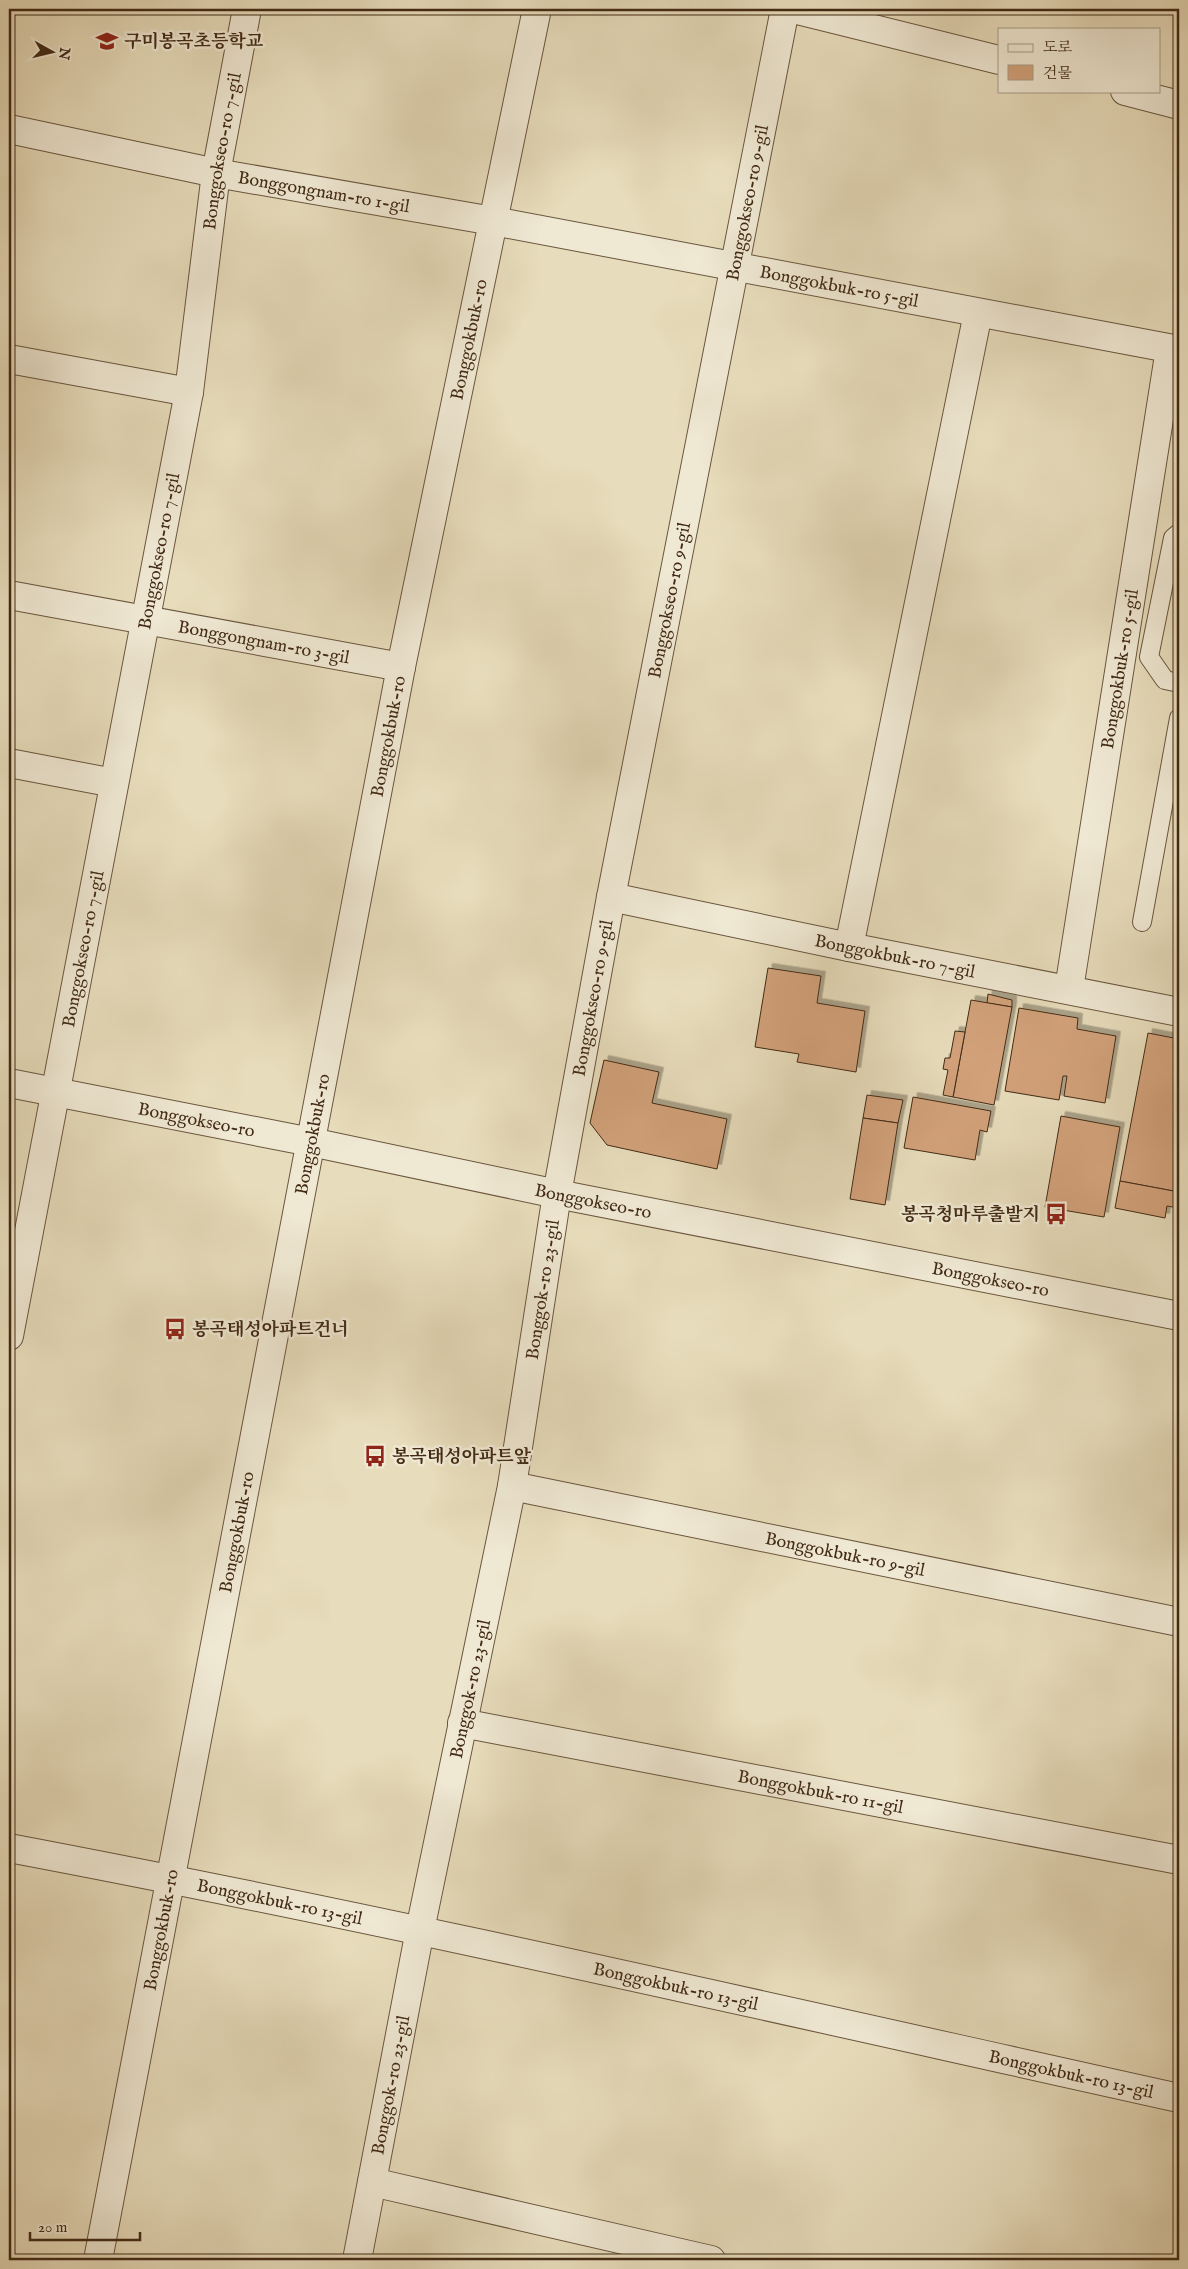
<svg xmlns="http://www.w3.org/2000/svg" width="1188" height="2269" font-family="'IM FELL English','Noto Serif KR',serif">
  <defs>
    <filter id="shadow"><feDropShadow dx="4.5" dy="-4.5" stdDeviation="0" flood-color="#0004"/></filter>
  </defs>
  <rect width="100%" height="100%" fill="#e7dcbb"/>
  <filter id="stains"><feTurbulence type="fractalNoise" baseFrequency=".004" numOctaves="4"/><feColorMatrix values="0 0 0 0 .2 0 0 0 0 .09 0 0 0 0 .02 0 0 0 .5 -.17"/></filter>
  <radialGradient id="worn" r=".72"><stop offset=".6" stop-color="#630" stop-opacity="0"/><stop offset="1" stop-color="#630" stop-opacity=".3"/></radialGradient>
  <g fill="#d2a17a" stroke="#422a15" filter="url(#shadow)">
    <polygon points="768,968 821,976 817,1003 865,1011 856,1072 797,1062 799,1054 755,1047"/>
    <polygon points="988,994 1012,1000 1012,1007 987,1003"/>
    <polygon points="971,1000 1012,1007 994,1105 953,1097"/>
    <polygon points="1019,1008 1078,1018 1077,1029 1116,1036 1105,1103 1064,1096 1067,1076 1063,1076 1059,1100 1005,1091"/>
    <polygon points="955,1031 965,1032 953,1097 943,1095 948,1070 943,1069 945,1058 950,1058"/>
    <polygon points="1148,1033 1179,1039 1179,1192 1120,1181"/>
    <polygon points="604,1060 659,1072 652,1103 727,1119 717,1169 607,1145 590,1123"/>
    <polygon points="867,1095 903,1100 898,1123 863,1118"/>
    <polygon points="913,1097 991,1111 987,1132 980,1130 975,1160 904,1148"/>
    <polygon points="1061,1116 1120,1127 1104,1217 1045,1207"/>
    <polygon points="863,1118 898,1123 885,1205 850,1199"/>
    <polygon points="1120,1181 1179,1192 1179,1208 1167,1206 1165,1218 1115,1208"/>
  </g>
  <g fill="none" stroke-linecap="round" stroke-linejoin="round">
    <g stroke="#6b563e" stroke-width="20">
      <g id="service">
        <polyline points="1179,533 1173,538 1149,657 1165,680 1179,683"/>
        <polyline points="1142,922 1179,718"/>
      </g>
    </g>
    <g stroke="#6b563e" stroke-width="30">
      <g id="minor">
        <polyline points="793,9 999,60"/>
        <polyline points="1125,91 1179,105"/>
        <path id="s1" d="M 9,129 L 216,173 L 493,221 L 1179,350"/>
        <polyline points="9,359 189,392"/>
        <path id="s2" d="M 9,595 L 401,667"/>
        <polyline points="9,763 114,783"/>
        <path id="s3" d="M 611,897 L 849,947 L 1179,1012"/>
        <polyline points="849,947 978,313"/>
        <path id="s4" d="M 1069,989 L 1170,349"/>
        <path id="s5" d="M 9,1336 L 189,392 L 216,173 L 247,9"/>
        <path id="s6" d="M 512,1486 L 1179,1622"/>
        <path id="s7" d="M 462,1723 L 1179,1860"/>
        <path id="s8" d="M 9,1848 C 401,1922 790,2012 1179,2098"/>
        <polyline points="372,2182 711,2260"/>
        <path id="s9" d="M 357,2260 L 420,1930 L 512,1486 L 557,1194 L 611,897 L 785,9"/>
      </g>
    </g>
    <g stroke="#6b563e" stroke-width="30">
      <g id="tertiary">
        <path id="s10" d="M 9,1083 L 311,1142 L 557,1194 L 1179,1316"/>
        <path id="s11" d="M 98,2260 L 401,667 L 537,9"/>
      </g>
    </g>
    <use href="#service" stroke="#efe8d3" stroke-width="18"/>
    <use href="#minor" stroke="#efe8d3" stroke-width="28"/>
    <use href="#tertiary" stroke="#efe8d3" stroke-width="28"/>
  </g>
  <defs>
    <g id="school-bare" transform="scale(1.725)"><path d="M0-5L7-2L0 1L-7-2ZM-4 1L0 2.5L4 1V4Q0 6-4 4Z" fill="#8f2418" stroke="#efe8d3" stroke-width="2.5" paint-order="stroke"/></g>
    <g id="bus-bare" transform="scale(1.725)"><path d="M-5-6H5V4H4V6H2V4H-2V6H-4V4H-5ZM-3.5-4V0h7V-4ZM-3.5 1.2v1.5H-2V1.2ZM2 1.2v1.5H3.5V1.2Z" fill="#8f2418" stroke="#efe8d3" stroke-width="2.5" paint-order="stroke"/></g>
  </defs>
  <g fill-rule="evenodd">
    <use href="#school-bare" x="107" y="41"/>
    <use href="#bus-bare" x="1056" y="1214"/>
    <use href="#bus-bare" x="175" y="1329"/>
    <use href="#bus-bare" x="375" y="1456"/>
  </g>
  <g text-anchor="middle" stroke-width="5" stroke-linejoin="round" paint-order="stroke">
    <g font-size="18" font-weight="bold" fill="#422a15" stroke="#efe8d3" text-anchor="start">
      <text x="124" y="47">구미봉곡초등학교</text>
      <text x="1040" y="1220" text-anchor="end">봉곡청마루출발지</text>
      <text x="192" y="1335">봉곡태성아파트건너</text>
      <text x="392" y="1462">봉곡태성아파트앞</text>
    </g>
    <g font-size="18" fill="#422a15" stroke="#efe8d3">
      <text dy="6" stroke="none"><textPath href="#s5" startOffset="1204">Bonggokseo-ro 7-gil</textPath></text>
      <text dy="6" stroke="none"><textPath href="#s1" startOffset="321">Bonggongnam-ro 1-gil</textPath></text>
      <text dy="6" stroke="none"><textPath href="#s9" startOffset="2094">Bonggokseo-ro 9-gil</textPath></text>
      <text dy="6" stroke="none"><textPath href="#s1" startOffset="845">Bonggokbuk-ro 5-gil</textPath></text>
      <text dy="6" stroke="none"><textPath href="#s11" startOffset="1956">Bonggokbuk-ro</textPath></text>
      <text dy="6" stroke="none"><textPath href="#s5" startOffset="799">Bonggokseo-ro 7-gil</textPath></text>
      <text dy="6" stroke="none"><textPath href="#s9" startOffset="1689">Bonggokseo-ro 9-gil</textPath></text>
      <text dy="6" stroke="none"><textPath href="#s2" startOffset="259">Bonggongnam-ro 3-gil</textPath></text>
      <text dy="6" stroke="none"><textPath href="#s4" startOffset="324">Bonggokbuk-ro 5-gil</textPath></text>
      <text dy="6" stroke="none"><textPath href="#s11" startOffset="1551">Bonggokbuk-ro</textPath></text>
      <text dy="6" stroke="none"><textPath href="#s5" startOffset="394">Bonggokseo-ro 7-gil</textPath></text>
      <text dy="6" stroke="none"><textPath href="#s3" startOffset="290">Bonggokbuk-ro 7-gil</textPath></text>
      <text dy="6" stroke="none"><textPath href="#s9" startOffset="1284">Bonggokseo-ro 9-gil</textPath></text>
      <text dy="6" stroke="none"><textPath href="#s10" startOffset="191">Bonggokseo-ro</textPath></text>
      <text dy="6" stroke="none"><textPath href="#s11" startOffset="1146">Bonggokbuk-ro</textPath></text>
      <text dy="6" stroke="none"><textPath href="#s10" startOffset="596">Bonggokseo-ro</textPath></text>
      <text dy="6" stroke="none"><textPath href="#s10" startOffset="1001">Bonggokseo-ro</textPath></text>
      <text dy="6" stroke="none"><textPath href="#s9" startOffset="988">Bonggok-ro 23-gil</textPath></text>
      <text dy="6" stroke="none"><textPath href="#s11" startOffset="741">Bonggokbuk-ro</textPath></text>
      <text dy="6" stroke="none"><textPath href="#s6" startOffset="340">Bonggokbuk-ro 9-gil</textPath></text>
      <text dy="6" stroke="none"><textPath href="#s9" startOffset="582">Bonggok-ro 23-gil</textPath></text>
      <text dy="6" stroke="none"><textPath href="#s7" startOffset="365">Bonggokbuk-ro 11-gil</textPath></text>
      <text dy="6" stroke="none"><textPath href="#s8" startOffset="276">Bonggokbuk-ro 13-gil</textPath></text>
      <text dy="6" stroke="none"><textPath href="#s11" startOffset="336">Bonggokbuk-ro</textPath></text>
      <text dy="6" stroke="none"><textPath href="#s8" startOffset="681">Bonggokbuk-ro 13-gil</textPath></text>
      <text dy="6" stroke="none"><textPath href="#s8" startOffset="1086">Bonggokbuk-ro 13-gil</textPath></text>
      <text dy="6" stroke="none"><textPath href="#s9" startOffset="178">Bonggok-ro 23-gil</textPath></text>
    </g>
  </g>
  <rect width="1188" height="2269" fill="none" stroke="#e7dcbb" stroke-width="30"/>
  <rect x="10" y="10" width="1168" height="2249" fill="none" stroke="#422a15" stroke-width="2.5"/>
  <rect x="15" y="15" width="1158" height="2239" fill="none" stroke="#422a15"/>
  <rect x="998" y="28" width="162" height="65" fill="#efe8d3" stroke="#aa9c87"/>
  <rect x="1008" y="44" width="25" height="8" fill="#efe8d3" stroke="#aa9c87"/>
  <text x="1043" y="52" font-size="15" fill="#422a15">도로</text>
  <rect x="1008" y="65" width="25" height="15" fill="#d2a17a" stroke="#aa9c87"/>
  <text x="1043" y="78" font-size="15" fill="#422a15">건물</text>
  <g transform="translate(52 52) rotate(98)" stroke="#efe8d3" stroke-width="4" paint-order="stroke">
  <path d="M0-4L9 19L0 12L-9 19Z" fill="#422a15"/>
  <text y="-8" font-size="14" font-weight="bold" text-anchor="middle" fill="#422a15">N</text>
  </g>
  <path d="M30 2232v8h110v-8" fill="none" stroke="#422a15" stroke-width="2.5"/>
  <text x="38" y="2232" font-size="15" fill="#422a15" stroke="#efe8d3" stroke-width="4" paint-order="stroke">20 m</text>
  <rect width="100%" height="100%" filter="url(#stains)"/>
  <rect width="100%" height="100%" fill="url(#worn)"/>
</svg>
